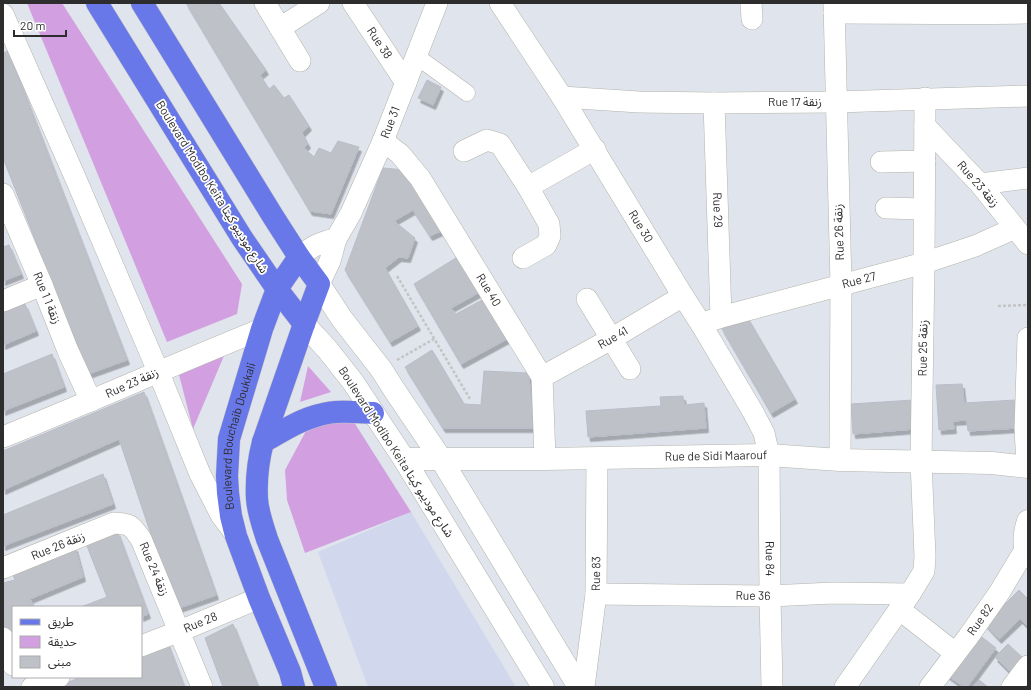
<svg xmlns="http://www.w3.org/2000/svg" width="1031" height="690" font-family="Barlow,'Noto Sans Arabic',sans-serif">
  <defs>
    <filter id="shadow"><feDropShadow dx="2.5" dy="4.5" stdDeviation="0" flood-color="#0004"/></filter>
  </defs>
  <rect width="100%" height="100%" fill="#e0e4ed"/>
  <polygon fill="#d1d7ed" points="411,512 516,687 368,687 318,552"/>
  <g fill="#d2a0e0">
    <polygon points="27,3 62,3 242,284 237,314 167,342"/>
    <polygon points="229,344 193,429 177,367"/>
    <polygon points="308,366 331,392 300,402"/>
    <polygon points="352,419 411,512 305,553 287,500 285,470 306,431 327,420"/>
  </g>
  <g fill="#bfc1c9" stroke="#b9bdc9" filter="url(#shadow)">
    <polygon points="186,3 219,3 266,70 260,75 269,89 274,85 284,98 289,95 309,126 302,133 308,144 304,148 314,157 319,148 331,153 338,141 359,147 331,214 310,211"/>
    <polygon points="8,51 127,360 88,374 3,158 3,53"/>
    <polygon points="427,80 441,87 433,105 418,98"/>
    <polygon points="383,168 405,170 443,230 430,236 413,210 394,221 415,238 408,258 399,257 385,268 418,326 390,342 345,270"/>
    <polygon points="9,245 21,274 3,281 3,247"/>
    <polygon points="459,256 480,292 451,308 456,314 484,299 507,339 461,364 414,284"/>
    <polygon points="25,304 36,331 3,345 3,313"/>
    <polygon points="746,315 795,399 771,413 722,329"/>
    <polygon points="432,350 464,404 481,405 484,371 528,373 536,428 443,428 405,367"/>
    <polygon points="52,354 64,387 3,411 3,374"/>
    <polygon points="962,384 964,403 1016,400 1018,428 968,431 967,420 953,421 954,429 939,430 936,385"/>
    <polygon points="144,392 216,595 176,609 119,439 3,490 3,451"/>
    <polygon points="683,396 684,405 704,403 706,428 588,437 586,411 661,406 660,397"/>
    <polygon points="913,400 915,429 853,434 851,404"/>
    <polygon points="103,474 113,504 3,546 3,515"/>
    <polygon points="117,531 148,614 141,617 141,607 81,607 107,597 87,546"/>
    <polygon points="75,547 83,577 30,599 34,607 13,607 13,645 3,623 3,583 15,580 11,570"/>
    <polygon points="1019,590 1028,599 1028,627 1020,619 999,639 985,624"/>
    <polygon points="233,624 258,687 223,687 205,638"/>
    <polygon points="978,634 996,648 967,687 964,687 947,675"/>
    <polygon points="167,642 184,687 56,687 81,677 141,677 141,652"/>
    <polygon points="1008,644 1024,659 1011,673 995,657"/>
    <polygon points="979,680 988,687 973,687"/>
  </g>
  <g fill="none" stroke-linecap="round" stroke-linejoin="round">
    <g stroke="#b4b4a9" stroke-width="17">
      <polyline id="pedestrian" points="416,56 467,93"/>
    </g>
    <g stroke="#b4b4a9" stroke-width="22">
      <g id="minor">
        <polyline points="265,3 300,61"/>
        <path id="s1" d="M 353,3 L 406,83"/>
        <path id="s2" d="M 500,3 L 562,97 L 683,296 L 701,324 L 753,412 L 764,433 L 769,455 L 770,596 L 772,687"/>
        <polyline points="751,3 752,19"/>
        <polyline points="834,3 841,285 840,460"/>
        <path d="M 834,13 C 899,13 963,14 1028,13"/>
        <polyline points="3,14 75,177 158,371 200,474 221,515 236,535"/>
        <polyline points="280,28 319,3"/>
        <polyline points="562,97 639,102 714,103 836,102 1028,96"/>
        <path id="s3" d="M 714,103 L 721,317"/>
        <polyline points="925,126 980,184 1028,244"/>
        <path id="s4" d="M 383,141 L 400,154 L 420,178 L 542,377 L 545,459"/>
        <polyline points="464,151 487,140 500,144 528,187 549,224 550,236 546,245 523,258"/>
        <polyline points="881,162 925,161"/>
        <polyline points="980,184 1028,178"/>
        <polyline points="528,187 595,149"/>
        <polyline points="3,194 42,285 68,351 91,401"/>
        <polyline points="886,208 924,209"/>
        <path d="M 299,257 C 311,247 320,242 336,239"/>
        <path id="s5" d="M 319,284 L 330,261 L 336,239 L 351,213 L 383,141 L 437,3"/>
        <polyline points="587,299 630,369"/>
        <polyline points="3,301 42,285"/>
        <path id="s6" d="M 701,324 L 721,317 L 924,263 L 975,246 L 1015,228"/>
        <path id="s7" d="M 542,377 L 611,339 L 683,296"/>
        <path d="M 3,437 C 90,402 175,364 262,329"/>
        <polyline points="1027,466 1025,428 1028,338"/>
        <path d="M 3,568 L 114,523 C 131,524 131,525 141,539 L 202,687"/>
        <path id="s8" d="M 596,594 L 770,596 L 833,593 L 910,594"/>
        <polyline points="899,609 955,653"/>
        <polyline points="3,638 13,665"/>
        <path id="s9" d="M 141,646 L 180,631 L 259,598"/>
        <polyline points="32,687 59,677"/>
        <path id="s10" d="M 584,687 L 596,594 L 597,459"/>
        <polyline points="845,687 910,594 924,571 925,556 921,461 924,263 925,98"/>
        <path id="s11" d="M 930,687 L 968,637 L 999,593 L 1025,550"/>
        <polyline points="1012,687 1028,666"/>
      </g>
    </g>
    <g stroke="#b4b4a9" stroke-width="23">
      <g id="tertiary">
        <path id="s12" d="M 404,459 L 545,459 L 769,455 L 840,460 L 992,463 L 1028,467"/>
        <path d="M 1028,521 C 1024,533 1023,546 1028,557"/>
      </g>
    </g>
    <g stroke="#b4b4a9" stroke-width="23">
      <g id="secondary">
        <polyline points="319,284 342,319 381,369 395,391 441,459 579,687"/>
        <polyline points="304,324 327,349 353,382 404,459 543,687"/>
      </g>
    </g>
    <g stroke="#c4c4c4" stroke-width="23">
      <g id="primary">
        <polyline points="97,3 242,238 277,289 304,324"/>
        <path d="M 142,3 L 274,218 L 299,257 L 319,284 L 304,324 L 263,442 C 258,461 256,480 257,499 C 258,513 263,526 267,539 L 326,687"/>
        <path d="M 263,442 C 281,432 299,420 319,415 C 336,410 355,412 373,413"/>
        <path id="s13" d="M 294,687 L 290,672 L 259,598 L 236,536 L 231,516 L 228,493 L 227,476 L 229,439 L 262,329 L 277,289 L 299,257"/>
      </g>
    </g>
    <g stroke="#c4c4c4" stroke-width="2.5" stroke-dasharray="3 2" stroke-linecap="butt">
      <polyline points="397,276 470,399"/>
      <polyline points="998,306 1028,305"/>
      <polyline points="397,360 434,339"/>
    </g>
    <use href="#pedestrian" stroke="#fff" stroke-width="16"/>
    <use href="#minor" stroke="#fff" stroke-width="21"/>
    <use href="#tertiary" stroke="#fff" stroke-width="22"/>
    <use href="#secondary" stroke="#fff" stroke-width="22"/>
    <use href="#primary" stroke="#6978e9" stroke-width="22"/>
  </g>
  <g text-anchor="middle" stroke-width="3.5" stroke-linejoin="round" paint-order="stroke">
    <g font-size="12" fill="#2d2d2d" stroke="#fff">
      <text dy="4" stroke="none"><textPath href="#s1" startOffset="48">Rue 38</textPath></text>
      <text x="795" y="106">Rue 17 زنقة</text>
      <text dy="4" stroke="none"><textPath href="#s5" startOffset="177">Rue 31</textPath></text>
      <text transform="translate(978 184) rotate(49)" y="4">Rue 23 زنقة</text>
      <text transform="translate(212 187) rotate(58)" y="4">Boulevard Modibo Keita شارع موديبو كيتا</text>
      <text dy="4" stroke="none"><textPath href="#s3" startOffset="107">Rue 29</textPath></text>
      <text dy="4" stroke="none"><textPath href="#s2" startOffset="264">Rue 30</textPath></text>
      <text transform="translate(839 232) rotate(-92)" y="4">Rue 26 زنقة</text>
      <text dy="4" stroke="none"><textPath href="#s6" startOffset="164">Rue 27</textPath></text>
      <text dy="4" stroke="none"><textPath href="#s4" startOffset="184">Rue 40</textPath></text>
      <text transform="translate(47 298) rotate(68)" y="4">Rue 1 زنقة 1</text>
      <text dy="4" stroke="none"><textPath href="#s7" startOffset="81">Rue 41</textPath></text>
      <text transform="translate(923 348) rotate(-89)" y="4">Rue 25 زنقة</text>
      <text transform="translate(132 383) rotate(-24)" y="4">Rue 23 زنقة</text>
      <text dy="4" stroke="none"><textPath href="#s13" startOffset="264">Boulevard Bouchaib Doukkali</textPath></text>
      <text transform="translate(396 452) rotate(57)" y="4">Boulevard Modibo Keita شارع موديبو كيتا</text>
      <text dy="4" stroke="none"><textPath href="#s12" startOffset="312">Rue de Sidi Maarouf</textPath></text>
      <text transform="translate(58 546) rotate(-22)" y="4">Rue 26 زنقة</text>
      <text dy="4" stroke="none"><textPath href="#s2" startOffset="631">Rue 84</textPath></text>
      <text transform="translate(154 569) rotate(67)" y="4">Rue 24 زنقة</text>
      <text dy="4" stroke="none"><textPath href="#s10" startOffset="114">Rue 83</textPath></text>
      <text dy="4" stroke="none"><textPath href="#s8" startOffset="157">Rue 36</textPath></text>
      <text dy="4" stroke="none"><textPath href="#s11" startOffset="84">Rue 82</textPath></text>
      <text dy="4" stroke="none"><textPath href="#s9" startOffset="64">Rue 28</textPath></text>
    </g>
  </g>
  <rect width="1031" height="690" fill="none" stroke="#2d2d2d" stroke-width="8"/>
  <rect x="12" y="606" width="130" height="72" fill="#ffffff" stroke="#ababab"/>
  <rect x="20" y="619" width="20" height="6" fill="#6978e9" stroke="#ababab"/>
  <text x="48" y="626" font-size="12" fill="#2d2d2d">طريق</text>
  <rect x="20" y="636" width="20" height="12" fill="#d2a0e0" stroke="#ababab"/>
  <text x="48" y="646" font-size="12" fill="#2d2d2d">حديقة</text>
  <rect x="20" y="656" width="20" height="12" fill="#bfc1c9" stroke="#ababab"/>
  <text x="48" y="666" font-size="12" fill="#2d2d2d">مبنى</text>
  <path d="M14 30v6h52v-6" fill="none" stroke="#2d2d2d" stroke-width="2"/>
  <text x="20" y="30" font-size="12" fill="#2d2d2d" stroke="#ffffff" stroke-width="3" paint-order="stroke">20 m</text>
</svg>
